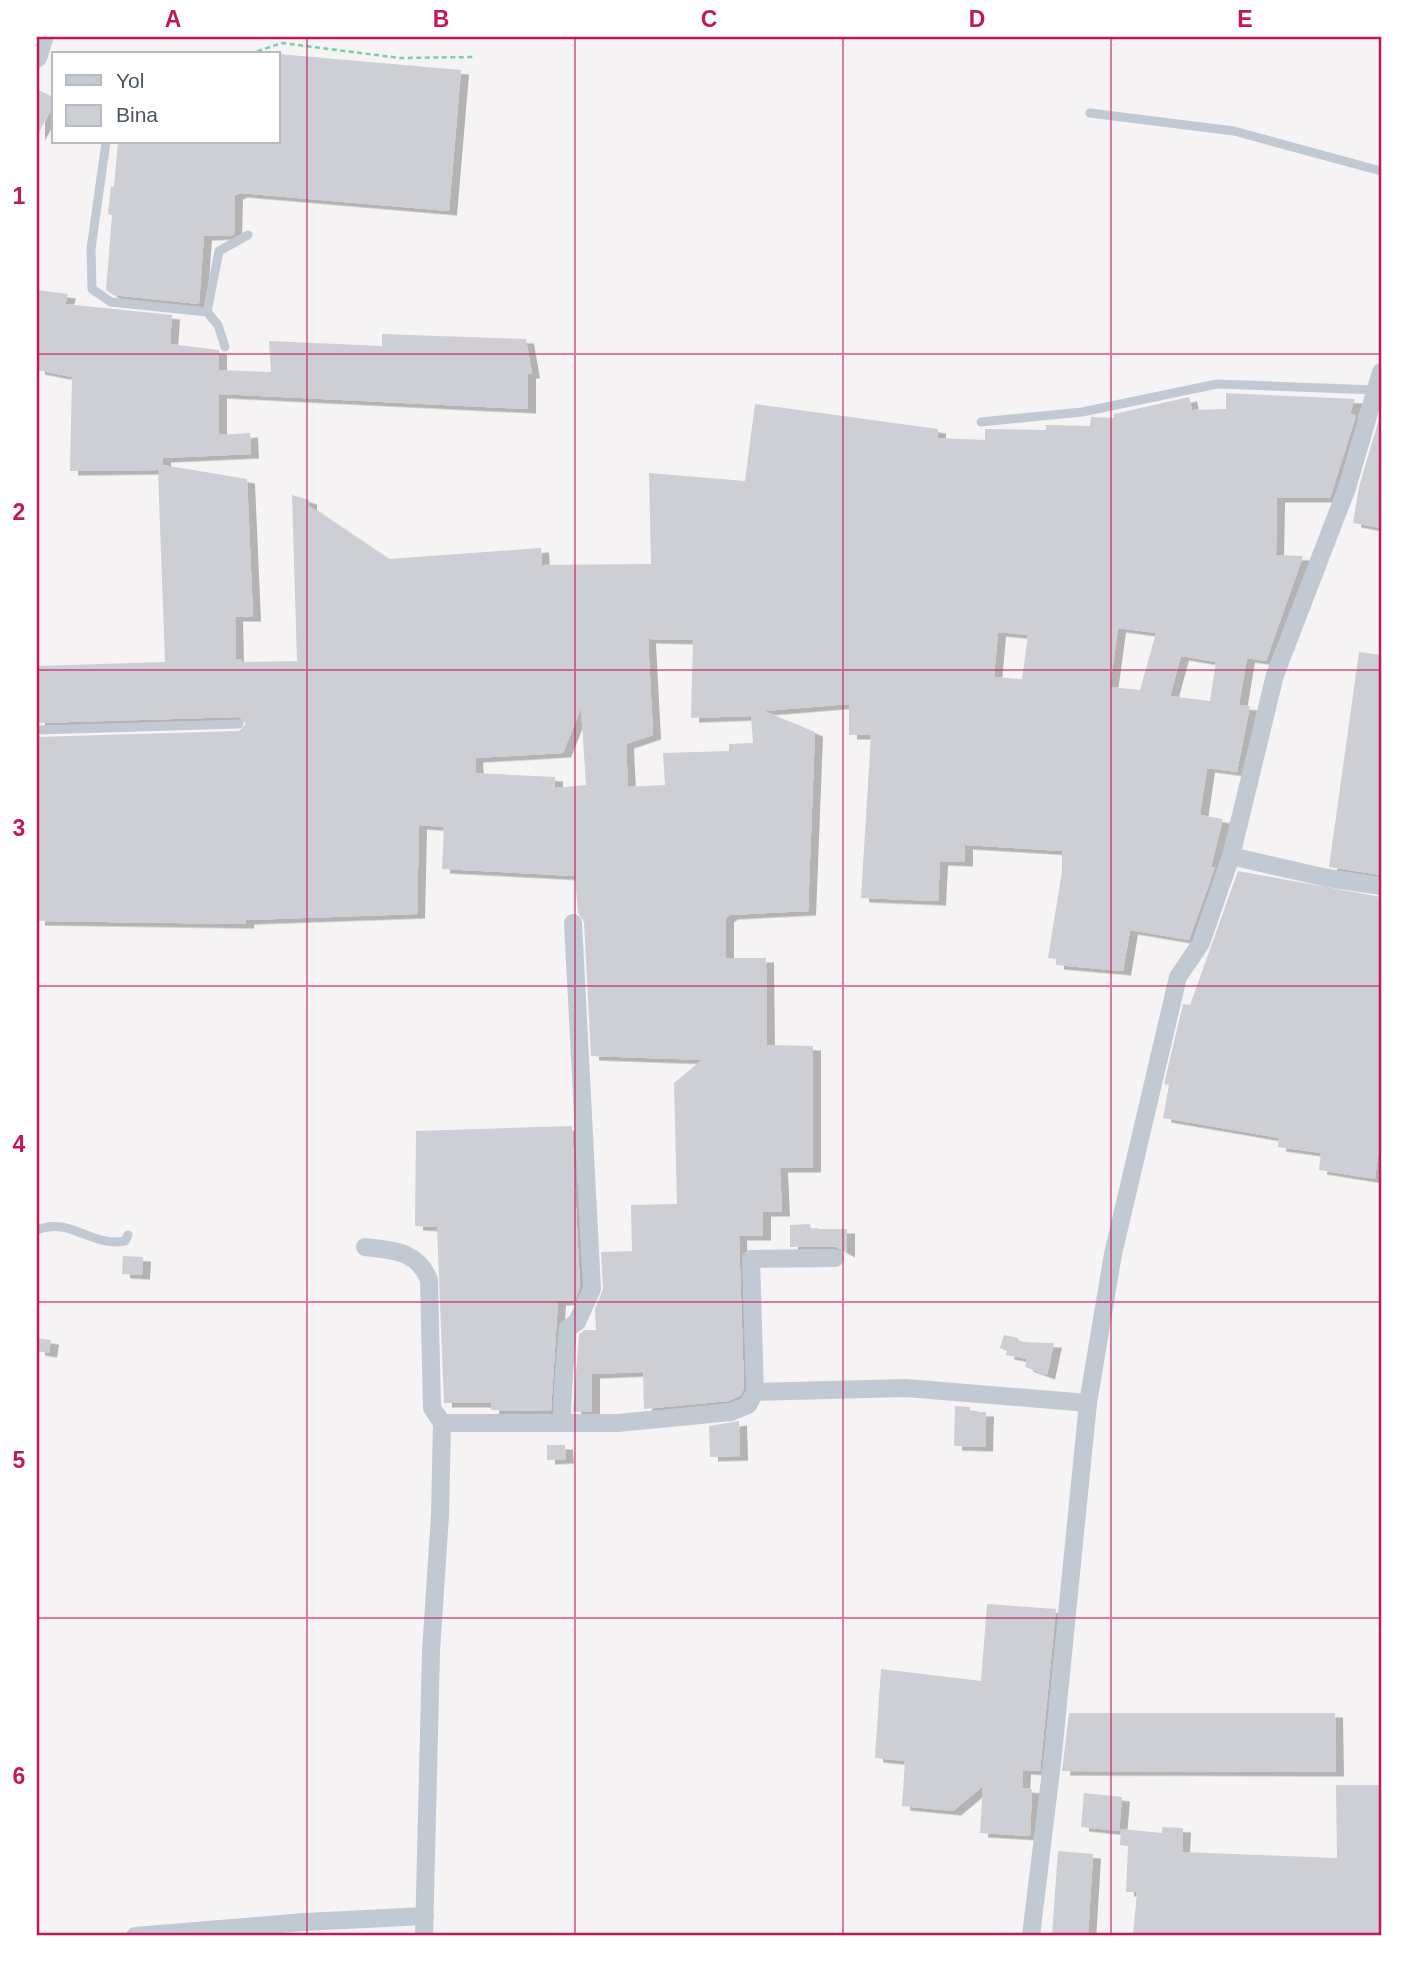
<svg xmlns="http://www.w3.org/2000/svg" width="1418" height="1973" font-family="Arial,sans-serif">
  <defs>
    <filter id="shadow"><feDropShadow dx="8" dy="4.5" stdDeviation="0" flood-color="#0004"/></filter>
  </defs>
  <rect width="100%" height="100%" fill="#f5f3f3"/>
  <g fill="#cdcfd5" fill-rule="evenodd" filter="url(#shadow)">
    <polygon points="278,54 461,70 449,211 240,193 235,195 234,235 204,236 199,304 113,295 106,290 112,215 108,214 111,186 114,187 118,142 278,142"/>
    <polygon points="37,89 54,98 54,105 37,136"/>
    <path d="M 37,290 L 68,294 L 65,304 L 172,315 L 170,344 L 219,350 L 219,370 L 271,372 L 269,341 L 382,346 L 382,334 L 526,339 L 532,374 L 528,374 L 528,409 L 219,394 L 219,435 L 250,433 L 251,454 L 163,458 L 163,465 L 247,479 L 253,617 L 235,617 L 236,660 L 242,659 L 241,662 L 297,661 L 292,495 L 309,500 L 309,506 L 388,559 L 541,548 L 542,565 L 651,564 L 649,473 L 745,481 L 755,404 L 938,429 L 938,438 L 985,440 L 985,429 L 1046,430 L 1046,425 L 1090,426 L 1091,417 L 1114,418 L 1114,414 L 1189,397 L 1192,410 L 1226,409 L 1226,393 L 1355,399 L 1350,413 L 1356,416 L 1330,498 L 1277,498 L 1276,555 L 1303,556 L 1266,661 L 1247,658 L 1239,705 L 1250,706 L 1237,772 L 1207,768 L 1200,815 L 1223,819 L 1211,867 L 1215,867 L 1189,940 L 1130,930 L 1123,971 L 1056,965 L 1056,959 L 1048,958 L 1062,871 L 1062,851 L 965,845 L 965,862 L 940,861 L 938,901 L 861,898 L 871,735 L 849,735 L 849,704 L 764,711 L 815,732 L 808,911 L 730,915 L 726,918 L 726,958 L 766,958 L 767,1045 L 813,1046 L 813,1168 L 780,1168 L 782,1212 L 763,1212 L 763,1236 L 739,1236 L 744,1389 L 740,1396 L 728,1401 L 644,1409 L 643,1372 L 592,1374 L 592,1412 L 573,1412 L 579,1334 L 585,1330 L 596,1330 L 595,1309 L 603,1289 L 601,1252 L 632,1251 L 631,1205 L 677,1204 L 674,1083 L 702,1060 L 591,1056 L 584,922 L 578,913 L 575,876 L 442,869 L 444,827 L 419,825 L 417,914 L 246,920 L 246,924 L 37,921 L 37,737 L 239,731 L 246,724 L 239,717 L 37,723 L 37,666 L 165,662 L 158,470 L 70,471 L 72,377 L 37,370 ZM 1118,628 L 1156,633 L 1140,690 L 1110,687 ZM 998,632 L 1028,635 L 1022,679 L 994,677 ZM 648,639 L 693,640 L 691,718 L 751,716 L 753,743 L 729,744 L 729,751 L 663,753 L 665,785 L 628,787 L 626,744 L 653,735 ZM 1181,656 L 1216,662 L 1210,701 L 1170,696 ZM 581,708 L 586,785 L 555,788 L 555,777 L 476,773 L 475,758 L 563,753 Z"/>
    <polygon points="1381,412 1381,528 1353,523 1359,487"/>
    <polygon points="1359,652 1381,655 1381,875 1329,867"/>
    <polygon points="1238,871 1381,897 1381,1132 1375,1179 1319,1170 1321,1153 1278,1147 1279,1138 1163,1118 1169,1085 1164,1084 1183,1004 1190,1005"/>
    <polygon points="572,1126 580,1287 575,1300 558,1301 551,1411 491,1410 491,1403 444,1403 437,1227 415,1226 416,1131"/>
    <polygon points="810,1224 811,1229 847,1229 847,1253 836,1247 790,1247 790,1225"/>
    <polygon points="123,1256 143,1257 142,1275 122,1274"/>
    <polygon points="1004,1335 1018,1338 1018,1342 1054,1343 1047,1375 1025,1367 1027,1359 1006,1355 1007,1351 1000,1348"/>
    <polygon points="37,1338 51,1340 49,1353 37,1351"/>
    <polygon points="955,1406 970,1407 970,1412 986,1412 985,1447 954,1446"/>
    <polygon points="739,1421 740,1456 710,1457 709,1426"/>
    <polygon points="547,1445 565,1445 566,1459 547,1460"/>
    <polygon points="987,1604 1056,1609 1040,1771 1023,1770 1022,1788 1032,1789 1030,1836 980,1833 983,1786 953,1811 902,1806 905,1761 875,1758 881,1669 981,1681"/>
    <polygon points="1069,1713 1335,1713 1336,1772 1062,1771"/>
    <polygon points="1336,1785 1381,1785 1381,1936 1133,1936 1137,1892 1126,1892 1128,1846 1120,1845 1121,1829 1162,1833 1162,1827 1183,1828 1182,1852 1337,1858"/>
    <polygon points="1084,1793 1122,1797 1119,1831 1081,1827"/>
    <polygon points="1058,1851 1093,1854 1088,1936 1052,1936"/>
  </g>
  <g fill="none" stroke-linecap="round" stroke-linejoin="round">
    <polyline stroke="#7ad0a6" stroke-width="2.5" stroke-dasharray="5 3.5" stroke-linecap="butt" points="249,54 282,43 400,58 473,57"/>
    <g stroke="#c1cad2" stroke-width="9">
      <polyline points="1090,113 1234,131 1381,171"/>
      <polyline points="106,142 91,249 92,289 111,302 207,312 219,251 248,235"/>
      <polyline points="207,312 218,325 225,347"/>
      <polyline points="981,422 1082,412 1217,384 1376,390"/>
      <polyline points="37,730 239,724"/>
      <path d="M 37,1230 C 69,1216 93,1248 125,1241 L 128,1235"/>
    </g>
    <g stroke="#c1cad2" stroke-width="18">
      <polyline points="1231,856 1327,878 1381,886"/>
      <path d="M 365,1247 C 393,1250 418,1251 429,1280 L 432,1408 L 442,1423"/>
      <polyline points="755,1392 751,1259 835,1258"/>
      <path d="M 562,1423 C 562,1390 565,1360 568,1328 L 577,1322 L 592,1289 L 573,923"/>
      <polyline points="135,1936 305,1922 425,1916"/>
      <polyline points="424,1936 431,1652 440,1515 442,1423 618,1423 731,1412 748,1405 755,1392 906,1388 1088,1403"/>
      <polyline points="1031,1936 1053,1754 1088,1403 1113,1254 1178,977 1201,943 1231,856 1275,675 1347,488 1381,372"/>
    </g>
    <polyline stroke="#c1cad2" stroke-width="21" points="37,57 43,37"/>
  </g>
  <path fill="none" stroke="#c2185b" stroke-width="2" stroke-opacity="0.55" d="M 307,37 L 307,1936M 575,37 L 575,1936M 843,37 L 843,1936M 1111,37 L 1111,1936M 37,354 L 1381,354M 37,670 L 1381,670M 37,986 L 1381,986M 37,1302 L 1381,1302M 37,1618 L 1381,1618"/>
  <rect width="1418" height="1973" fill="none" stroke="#ffffff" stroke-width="77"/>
  <rect x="52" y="52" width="228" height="91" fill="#ffffff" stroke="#b7bbc0" stroke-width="2"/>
  <rect x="66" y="75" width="35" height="10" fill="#c1cad2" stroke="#b7bbc0" stroke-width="2"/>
  <text x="116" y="88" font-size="21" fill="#4a5661">Yol</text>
  <rect x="66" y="105" width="35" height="21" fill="#cdcfd5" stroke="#b7bbc0" stroke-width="2"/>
  <text x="116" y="122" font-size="21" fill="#4a5661">Bina</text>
  <rect x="38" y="38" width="1342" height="1896" fill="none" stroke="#c2185b" stroke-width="2.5"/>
  <g font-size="23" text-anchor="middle" font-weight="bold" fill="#c2185b">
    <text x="173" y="27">A</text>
    <text x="441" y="27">B</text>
    <text x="709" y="27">C</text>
    <text x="977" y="27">D</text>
    <text x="1245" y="27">E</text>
    <text x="19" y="204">1</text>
    <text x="19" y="520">2</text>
    <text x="19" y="836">3</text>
    <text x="19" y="1152">4</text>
    <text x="19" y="1468">5</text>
    <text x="19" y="1784">6</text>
  </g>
</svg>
